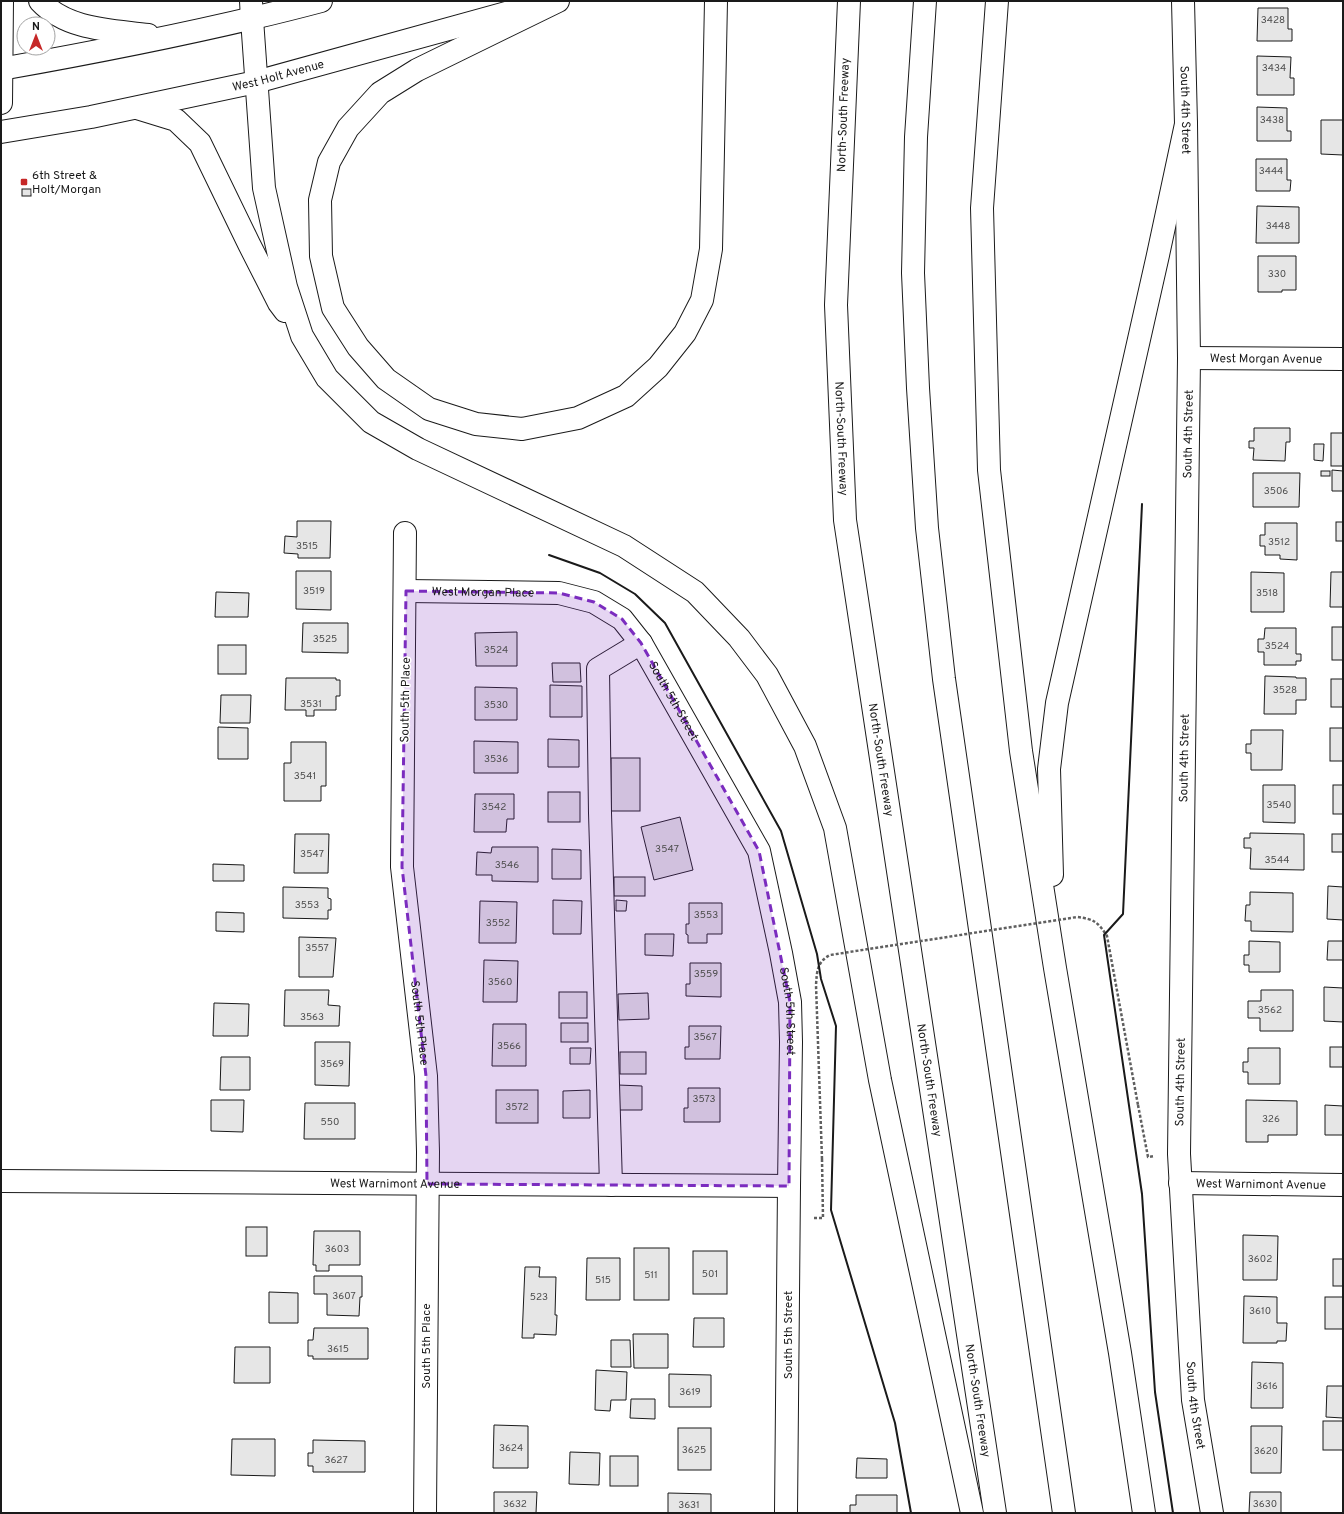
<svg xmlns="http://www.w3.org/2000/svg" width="1344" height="1514" font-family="Overpass,sans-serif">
  <rect width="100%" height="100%" fill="#fff"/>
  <g fill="#e6e6e6" stroke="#1a1a1a">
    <polygon points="1258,8 1288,8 1288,29 1292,29 1292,41 1257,41"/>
    <polygon points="1257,56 1291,57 1290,78 1294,78 1294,95 1257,95"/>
    <polygon points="1257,107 1287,108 1287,131 1291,131 1291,141 1257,141"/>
    <polygon points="1321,120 1343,120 1343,155 1321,154"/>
    <polygon points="1256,159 1287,159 1287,180 1291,180 1290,191 1256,191"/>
    <rect x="22" y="189" width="9" height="7"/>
    <polygon points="1257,206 1299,207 1299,243 1256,243"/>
    <polygon points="1258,256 1296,256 1296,290 1282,290 1282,292 1258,292"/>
    <polygon points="1254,428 1290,428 1290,442 1286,442 1285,461 1253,460 1254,448 1249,448 1249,441 1254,441"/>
    <rect x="1331" y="433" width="12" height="33"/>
    <polygon points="1314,444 1324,444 1323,461 1314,460"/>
    <polygon points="1332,470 1343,471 1343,491 1332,491"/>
    <rect x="1321" y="471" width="9" height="5"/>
    <polygon points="1253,473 1300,473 1299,507 1253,507"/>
    <polygon points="297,521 331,521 330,558 298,558 298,554 284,553 285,536 297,537"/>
    <rect x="1336" y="522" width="7" height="19"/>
    <polygon points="1265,523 1297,523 1297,560 1280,559 1280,555 1265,555 1265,546 1260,546 1260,535 1265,535"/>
    <polygon points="296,571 331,571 331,610 296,609"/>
    <polygon points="1251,572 1284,573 1284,612 1251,612"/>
    <polygon points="1331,572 1343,572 1343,607 1330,607"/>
    <polygon points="216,592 249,593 248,617 215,617"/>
    <polygon points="303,623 348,623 348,653 302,652"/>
    <rect x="1332" y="627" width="11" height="33"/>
    <polygon points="1265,628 1296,628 1296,654 1301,654 1301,661 1296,661 1296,665 1264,665 1264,652 1258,652 1258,639 1264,639"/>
    <polygon points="517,632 517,666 476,666 475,633"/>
    <rect x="218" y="645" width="28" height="29"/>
    <polygon points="552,663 580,663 581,682 553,682"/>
    <polygon points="1265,676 1296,677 1296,678 1306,678 1306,700 1296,700 1296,714 1264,714"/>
    <polygon points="286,678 336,678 336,680 340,680 340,696 336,696 336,710 314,710 314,716 306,716 306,710 285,710"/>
    <rect x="1331" y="679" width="12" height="28"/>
    <polygon points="550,685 582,686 582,717 550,717"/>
    <polygon points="475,687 517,688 517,720 475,720"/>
    <polygon points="221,695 251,695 250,723 220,723"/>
    <polygon points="218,727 248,728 248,759 218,759"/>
    <rect x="1330" y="728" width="13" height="33"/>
    <polygon points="1251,730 1283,730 1282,770 1251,770 1251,753 1246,753 1246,744 1251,744"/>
    <polygon points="548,739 579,740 579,767 548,767"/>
    <polygon points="474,741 518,742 518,773 474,773"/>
    <polygon points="291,742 326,742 326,786 321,786 321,801 284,801 284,763 291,763"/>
    <rect x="611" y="758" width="29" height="53"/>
    <polygon points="1263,785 1295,785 1295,823 1263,822"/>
    <rect x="1333" y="785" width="10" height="29"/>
    <rect x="548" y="792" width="32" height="30"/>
    <polygon points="475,794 514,794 514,819 507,819 506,832 474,832"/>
    <polygon points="680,817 693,870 654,880 641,827"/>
    <polygon points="1250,833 1304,834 1304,870 1250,869 1251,848 1244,848 1244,838 1250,838"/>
    <polygon points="295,834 329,834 328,873 294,873"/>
    <rect x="1332" y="834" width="11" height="18"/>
    <polygon points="492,847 538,847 538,882 492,881 492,875 476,875 477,852 491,853"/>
    <polygon points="552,849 581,850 581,879 552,879"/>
    <polygon points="213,864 244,865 244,881 213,881"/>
    <rect x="614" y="877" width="31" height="19"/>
    <polygon points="1328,886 1343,887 1343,920 1327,919"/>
    <polygon points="283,887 328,888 328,898 331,899 331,910 328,910 328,919 283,918"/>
    <polygon points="1250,892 1293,893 1293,932 1251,931 1251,921 1245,921 1246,905 1250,905"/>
    <polygon points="553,900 582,901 581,934 553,934"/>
    <polygon points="616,900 627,901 626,911 616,911"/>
    <polygon points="480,901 517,902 516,943 479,943"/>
    <polygon points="689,903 722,903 722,934 707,934 707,943 688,943 688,935 686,934 686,924 689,924"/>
    <polygon points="216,912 244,913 244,932 216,931"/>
    <polygon points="645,934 674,934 673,956 645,955"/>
    <polygon points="299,937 336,938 333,977 299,977"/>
    <polygon points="1249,941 1280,942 1280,972 1249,972 1249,965 1244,965 1244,955 1249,955"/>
    <polygon points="1328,941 1343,941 1343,960 1327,960"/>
    <polygon points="484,960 518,961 517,1002 483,1002"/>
    <polygon points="690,963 721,963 721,997 686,996 686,984 690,984"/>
    <polygon points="1324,987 1343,988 1343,1022 1324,1021"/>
    <polygon points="285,990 329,990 328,1005 340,1006 339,1026 284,1026"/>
    <polygon points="1261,990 1293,990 1293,1031 1260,1031 1260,1018 1248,1018 1248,1001 1261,1001"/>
    <rect x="559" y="992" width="28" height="26"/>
    <polygon points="648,993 649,1019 619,1020 618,994"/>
    <polygon points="214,1003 249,1004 248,1036 213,1036"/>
    <rect x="561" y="1023" width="27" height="19"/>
    <polygon points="493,1024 526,1024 526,1066 492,1066"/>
    <polygon points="689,1026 721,1026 720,1059 685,1059 685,1047 689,1047"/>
    <polygon points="315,1042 350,1042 349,1086 315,1085"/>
    <rect x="1330" y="1047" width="13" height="20"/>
    <polygon points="570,1048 591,1048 590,1064 570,1064"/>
    <polygon points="1248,1048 1280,1048 1280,1084 1248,1084 1248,1072 1243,1072 1243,1062 1248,1062"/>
    <rect x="620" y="1052" width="26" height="22"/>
    <polygon points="221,1057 250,1057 250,1090 220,1090"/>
    <polygon points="618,1085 642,1086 642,1110 618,1110"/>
    <polygon points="688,1088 720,1088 720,1122 684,1122 684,1108 688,1108"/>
    <rect x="496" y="1090" width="42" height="33"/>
    <polygon points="590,1090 590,1118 563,1118 563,1091"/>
    <polygon points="211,1100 244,1100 243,1132 211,1131"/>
    <polygon points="1246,1100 1297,1101 1297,1135 1268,1135 1268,1142 1246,1142"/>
    <polygon points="305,1103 355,1103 355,1139 304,1139"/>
    <polygon points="1325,1105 1343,1106 1343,1135 1325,1135"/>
    <rect x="246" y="1227" width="21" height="29"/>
    <polygon points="314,1231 360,1231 360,1265 329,1265 329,1271 316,1271 316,1265 313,1265"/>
    <polygon points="1243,1235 1278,1236 1277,1280 1243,1280"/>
    <rect x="634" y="1248" width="35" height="52"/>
    <rect x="693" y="1251" width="34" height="43"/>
    <polygon points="587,1258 620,1258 620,1300 586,1300"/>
    <rect x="1333" y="1259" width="10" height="27"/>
    <polygon points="525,1267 540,1267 539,1277 556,1277 555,1315 557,1315 556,1335 534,1334 534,1338 522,1338"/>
    <polygon points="314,1276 362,1276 362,1297 360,1297 359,1316 327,1315 327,1294 314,1294"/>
    <polygon points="269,1292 298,1293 298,1323 269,1323"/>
    <polygon points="1244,1296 1277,1297 1277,1323 1287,1323 1286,1341 1277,1341 1277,1343 1243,1343"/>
    <rect x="1325" y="1297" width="18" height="32"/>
    <polygon points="694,1318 724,1318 724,1347 693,1347"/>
    <polygon points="314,1328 368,1328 368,1359 313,1359 313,1356 308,1356 308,1340 313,1340"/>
    <polygon points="633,1334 668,1334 668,1368 634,1368"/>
    <polygon points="611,1340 630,1340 631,1367 611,1367"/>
    <polygon points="235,1347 270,1347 270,1383 234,1383"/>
    <polygon points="1252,1362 1283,1363 1283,1408 1251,1408"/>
    <polygon points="596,1370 627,1372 626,1400 611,1400 610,1411 595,1410"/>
    <polygon points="669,1374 711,1375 711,1407 669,1407"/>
    <polygon points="1327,1386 1343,1386 1343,1418 1326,1417"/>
    <polygon points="631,1399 655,1399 655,1419 630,1418"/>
    <rect x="1323" y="1421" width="20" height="29"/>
    <polygon points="494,1425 528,1426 528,1468 493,1468"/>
    <polygon points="1251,1426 1282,1426 1281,1473 1251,1473"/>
    <rect x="678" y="1428" width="33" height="42"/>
    <polygon points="232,1439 275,1439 275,1476 231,1475"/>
    <polygon points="313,1440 365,1441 365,1472 313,1472 313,1466 308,1466 308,1453 313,1453"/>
    <polygon points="570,1452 600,1453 599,1485 569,1484"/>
    <rect x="610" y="1456" width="28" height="30"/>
    <polygon points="857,1458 887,1459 887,1478 856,1478"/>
    <polygon points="494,1492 537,1492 536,1513 494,1513"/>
    <polygon points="1250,1492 1281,1492 1281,1513 1249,1513"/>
    <polygon points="668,1493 711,1494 711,1513 668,1513"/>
    <polygon points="856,1495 897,1495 897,1513 850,1513 850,1505 856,1505"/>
  </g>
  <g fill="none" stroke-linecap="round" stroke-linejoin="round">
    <g stroke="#1a1a1a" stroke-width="24">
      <g id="minor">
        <path d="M 40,1 C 67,30 111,30 148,35"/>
        <polyline points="251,1 252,19"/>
        <path id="s1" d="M 1183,1 L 1186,124 L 1189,358 L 1179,1154 L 1193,1400 L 1212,1513"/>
        <path d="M 1,69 C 108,50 216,29 321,1"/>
        <polyline points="1,103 2,1"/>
        <path id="s2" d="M 1,132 L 91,117 L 256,82 L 539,4"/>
        <path id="s3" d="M 1189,358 L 1343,359"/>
        <path id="s4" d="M 405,533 L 402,867 L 426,1076 L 428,1152 L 425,1513"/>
        <path id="s5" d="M 406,591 L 559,593 L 594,602 L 622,619 L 641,643 L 759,851 L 781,953 L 790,1002 L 791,1042 L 789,1186 L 786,1513"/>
        <path id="s6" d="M 1,1181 L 789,1186"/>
        <path id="s7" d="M 1180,1183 L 1343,1185"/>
        <polyline points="611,1185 600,813 598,669 641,643"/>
      </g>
    </g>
    <g stroke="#1a1a1a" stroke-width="24">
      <g id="highway">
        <polyline points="558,1 417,70 380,93 348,128 329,162 320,200 321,256 333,308 358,347 386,379 429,409 476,424 522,429 578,418 626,396 658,367 685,333 702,300 711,249 716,1"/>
        <path id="s8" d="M 849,1 L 836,305 L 845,520 L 995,1513"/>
        <polyline points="925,1 916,137 913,273 918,388 927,528 944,679 1064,1513"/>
        <polyline points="997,1 982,208 989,470 1021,751 1055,968 1120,1353 1144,1513"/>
        <polyline points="252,19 264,188 286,287 302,336 327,378 371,422 418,449 624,546 695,592 739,638 767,675 805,746 835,828 880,1080 972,1513"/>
        <polyline points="137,108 176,120 200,143 249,244 279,303 285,311"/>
        <polyline points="1052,875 1049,769 1057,703 1158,255 1186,124"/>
      </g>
    </g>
    <g stroke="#5f5f5f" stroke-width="2.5" stroke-dasharray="3 2" stroke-linecap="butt">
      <polyline points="1138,1105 1148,1157 1155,1156"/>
      <polyline points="814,1218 823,1218 822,1159"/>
    </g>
    <use href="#minor" stroke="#fff" stroke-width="22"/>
    <use href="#highway" stroke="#fff" stroke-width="22"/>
    <path stroke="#5f5f5f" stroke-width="2.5" stroke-dasharray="3 2" stroke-linecap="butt" d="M 822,1159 L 816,985 C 817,971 817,962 830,955 L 1077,917 C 1094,919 1098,922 1107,936 L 1138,1105"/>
    <g stroke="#1a1a1a" stroke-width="2">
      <polyline points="1142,504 1123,914 1104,935 1142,1194 1155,1392 1173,1513"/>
      <polyline points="549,555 600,573 635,594 665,623 781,831 817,954 821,979 836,1026 831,1210 895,1423 911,1513"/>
    </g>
  </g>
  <path fill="#7b2cbf" fill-opacity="0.2" stroke="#7b2cbf" stroke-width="3" stroke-dasharray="8 5" stroke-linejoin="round" d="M 406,591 L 559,593 L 594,602 L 622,619 L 641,643 L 759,851 L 790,1002 L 789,1186 L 427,1184 L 426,1076 L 402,867 Z"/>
  <rect fill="#c62828" stroke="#fff" stroke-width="1.5" x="20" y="178" width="8" height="8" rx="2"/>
  <g text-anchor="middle" stroke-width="3" stroke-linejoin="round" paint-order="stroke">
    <g font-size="10" fill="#4d4d4d">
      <text x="1273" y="23">3428</text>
      <text x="1274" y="71">3434</text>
      <text x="1272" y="123">3438</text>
      <text x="1271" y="174">3444</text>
      <text x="1278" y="229">3448</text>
      <text x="1277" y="277">330</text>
      <text x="1276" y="494">3506</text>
      <text x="1279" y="545">3512</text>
      <text x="307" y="549">3515</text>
      <text x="314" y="594">3519</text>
      <text x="1267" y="596">3518</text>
      <text x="325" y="642">3525</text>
      <text x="1277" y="649">3524</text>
      <text x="496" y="653">3524</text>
      <text x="1285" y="693">3528</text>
      <text x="311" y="707">3531</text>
      <text x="496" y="708">3530</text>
      <text x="496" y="762">3536</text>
      <text x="305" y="779">3541</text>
      <text x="1279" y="808">3540</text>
      <text x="494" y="810">3542</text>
      <text x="667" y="852">3547</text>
      <text x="312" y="857">3547</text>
      <text x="1277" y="863">3544</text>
      <text x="507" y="868">3546</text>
      <text x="307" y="908">3553</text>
      <text x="706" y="918">3553</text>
      <text x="498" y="926">3552</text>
      <text x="317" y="951">3557</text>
      <text x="706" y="977">3559</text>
      <text x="500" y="985">3560</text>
      <text x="1270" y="1013">3562</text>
      <text x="312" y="1020">3563</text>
      <text x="705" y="1040">3567</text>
      <text x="509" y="1049">3566</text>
      <text x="332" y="1067">3569</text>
      <text x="704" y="1102">3573</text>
      <text x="517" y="1110">3572</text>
      <text x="1271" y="1122">326</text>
      <text x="330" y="1125">550</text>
      <text x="337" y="1252">3603</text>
      <text x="1260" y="1262">3602</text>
      <text x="710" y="1277">501</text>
      <text x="651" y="1278">511</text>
      <text x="603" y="1283">515</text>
      <text x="344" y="1299">3607</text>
      <text x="539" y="1300">523</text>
      <text x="1260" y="1314">3610</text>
      <text x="338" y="1352">3615</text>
      <text x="1267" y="1389">3616</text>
      <text x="690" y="1395">3619</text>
      <text x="511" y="1451">3624</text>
      <text x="694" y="1453">3625</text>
      <text x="1266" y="1454">3620</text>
      <text x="336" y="1463">3627</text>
      <text x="515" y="1507">3632</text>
      <text x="1265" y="1507">3630</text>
      <text x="689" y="1508">3631</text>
    </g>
    <g font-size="12" fill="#1a1a1a" stroke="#fff">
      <text dy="4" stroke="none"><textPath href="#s2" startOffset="283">West Holt Avenue</textPath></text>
      <text dy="4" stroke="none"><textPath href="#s1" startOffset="109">South 4th Street</textPath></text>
      <text transform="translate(843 115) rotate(-88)" y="4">North-South Freeway</text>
      <text dy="4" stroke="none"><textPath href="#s3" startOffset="77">West Morgan Avenue</textPath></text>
      <text transform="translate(1188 434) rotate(-89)" y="4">South 4th Street</text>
      <text dy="4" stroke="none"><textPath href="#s8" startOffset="438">North-South Freeway</textPath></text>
      <text dy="4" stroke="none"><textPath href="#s5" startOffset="77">West Morgan Place</textPath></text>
      <text transform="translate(405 700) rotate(-89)" y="4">South 5th Place</text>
      <text dy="4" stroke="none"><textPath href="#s5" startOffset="319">South 5th Street</textPath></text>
      <text transform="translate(1184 758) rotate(-89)" y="4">South 4th Street</text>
      <text dy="4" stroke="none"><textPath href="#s8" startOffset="762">North-South Freeway</textPath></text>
      <text dy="4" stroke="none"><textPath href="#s5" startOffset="655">South 5th Street</textPath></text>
      <text dy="4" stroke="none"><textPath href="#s4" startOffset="491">South 5th Place</textPath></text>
      <text dy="4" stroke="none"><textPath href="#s8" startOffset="1086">North-South Freeway</textPath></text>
      <text transform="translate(1180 1082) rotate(-89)" y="4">South 4th Street</text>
      <text dy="4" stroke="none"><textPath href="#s6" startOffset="394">West Warnimont Avenue</textPath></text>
      <text dy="4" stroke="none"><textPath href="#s7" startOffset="81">West Warnimont Avenue</textPath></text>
      <text transform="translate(788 1335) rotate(-90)" y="4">South 5th Street</text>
      <text transform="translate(426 1346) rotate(-90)" y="4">South 5th Place</text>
      <text dy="4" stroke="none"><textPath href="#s8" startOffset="1410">North-South Freeway</textPath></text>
      <text dy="4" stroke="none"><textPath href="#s1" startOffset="1405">South 4th Street</textPath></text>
    </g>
    <g font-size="12" fill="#1a1a1a" stroke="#fff" text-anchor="start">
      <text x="32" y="179">6th Street &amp;<tspan x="32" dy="14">Holt/Morgan</tspan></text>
    </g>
  </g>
  <rect width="1344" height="1514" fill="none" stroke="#1a1a1a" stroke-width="4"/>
  <g transform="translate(36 36)"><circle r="19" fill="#ffffff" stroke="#a3a3a3"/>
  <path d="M0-3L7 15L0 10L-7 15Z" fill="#c62828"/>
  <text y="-6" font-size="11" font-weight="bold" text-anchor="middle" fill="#1a1a1a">N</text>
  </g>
</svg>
